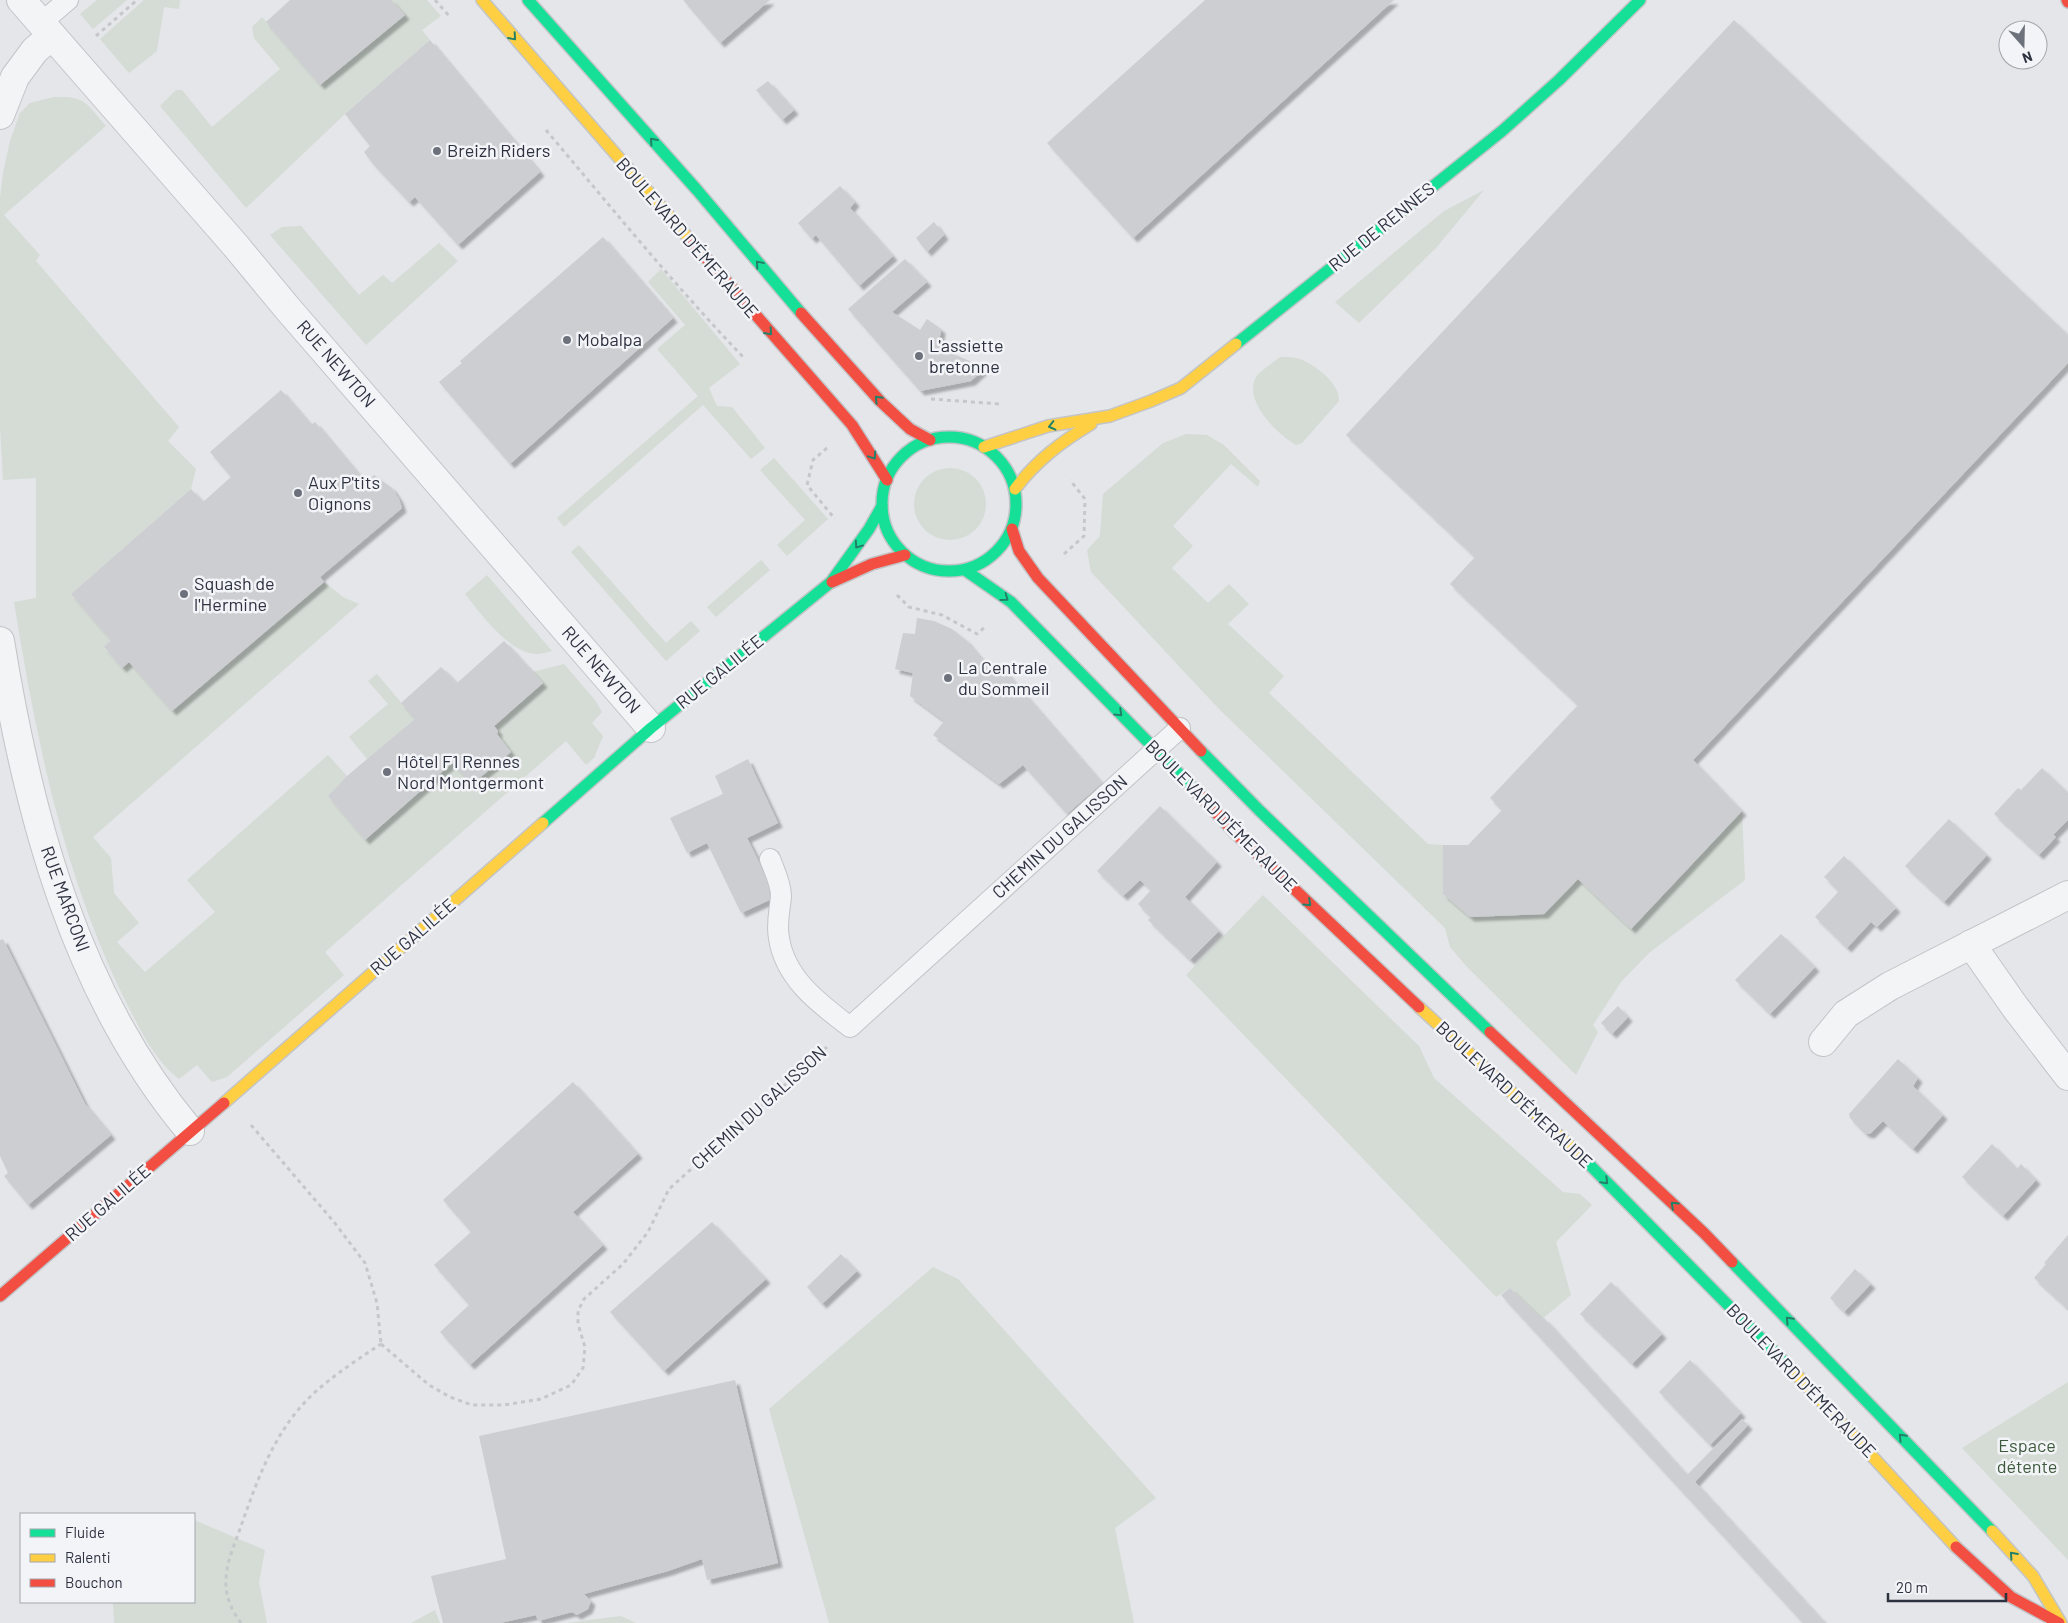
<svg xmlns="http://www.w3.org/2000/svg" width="2068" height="1623" font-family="Barlow,sans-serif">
  <defs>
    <filter id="shadow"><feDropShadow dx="4.5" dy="4.5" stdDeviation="1" flood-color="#0004"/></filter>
  </defs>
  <rect width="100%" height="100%" fill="#e4e6e9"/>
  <g fill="#d4dcd5">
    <polygon points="97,0 127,0 93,29 80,14"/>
    <polygon points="144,0 180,0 179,9 164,7 157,51 129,73 100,39"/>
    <polygon points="391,0 427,0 441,16 422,30 430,40 345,114 246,208 160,106 176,90 182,90 212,127 280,69 254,38 252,27 262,17 320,85 404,15"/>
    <path d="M 54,97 C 86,96 86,103 106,126 L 4,215 L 40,255 L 36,261 L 179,427 L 168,441 L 196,469 L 191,489 L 71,594 L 111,640 L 104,648 L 122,668 L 129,662 L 172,711 L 324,582 L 343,597 L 359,604 L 93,837 L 111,858 L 114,893 L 139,923 L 117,942 L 145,972 L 215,912 L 187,880 L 328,755 L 347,776 L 328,796 L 365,840 L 452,763 L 497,734 L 498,731 L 494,726 L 543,683 L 533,672 L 564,664 L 595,700 L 602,712 L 592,723 L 603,736 L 594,758 L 586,765 L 566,741 L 325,952 L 344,975 L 227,1077 L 212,1082 L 197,1065 L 179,1079 C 154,1060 140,1029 126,1002 C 64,877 36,739 14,602 L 36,598 L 36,478 L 3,480 L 0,427 L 0,198 L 3,173 L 10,141 L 20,113 L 30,103 Z"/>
    <polygon points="1484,190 1436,248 1359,323 1335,302 1444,211"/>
    <polygon points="301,226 359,295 383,275 392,283 439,243 458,261 366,345 270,235 282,227"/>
    <polygon points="661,269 740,364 709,388 717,406 732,407 765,448 751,459 703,405 564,527 557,518 698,396 657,349 685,325 648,282"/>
    <path d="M 1280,357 C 1286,357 1294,357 1300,359 C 1315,365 1340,383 1339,401 L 1302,443 L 1296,445 C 1277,434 1243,401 1256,377 C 1261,370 1273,363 1280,357 Z"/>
    <polygon points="1186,434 1207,435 1224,445 1260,481 1258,487 1231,464 1173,526 1193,546 1172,568 1208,603 1229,584 1249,604 1228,624 1284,676 1269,693 1428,844 1443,845 1443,894 1470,917 1544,914 1578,879 1631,929 1742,811 1745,880 1649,953 1621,982 1593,1025 1598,1032 1576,1075 1467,967 1450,947 1445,928 1219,709 1091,572 1087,550 1100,536 1103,494 1163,443"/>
    <polygon points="774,458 828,519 787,556 777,545 805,520 760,470"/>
    <circle cx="950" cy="504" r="36"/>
    <polygon points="579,545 666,643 691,621 700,631 666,661 571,552"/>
    <polygon points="761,560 770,570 716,617 707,607"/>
    <path d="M 487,575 L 552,651 C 547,652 541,654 536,654 C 509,653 481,614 465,594 Z"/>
    <polygon points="377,674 415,719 368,760 349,737 388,704 368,681"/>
    <polygon points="1263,895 1419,1046 1434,1078 1563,1192 1580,1194 1592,1205 1556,1242 1571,1295 1542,1319 1510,1288 1496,1297 1186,975"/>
    <polygon points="933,1267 958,1279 1156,1498 1115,1528 1134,1623 829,1623 769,1409"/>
    <polygon points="2068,1382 2068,1560 1962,1448"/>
    <polygon points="194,1520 265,1550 259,1582 267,1623 114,1623 113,1602 194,1602"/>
    <polygon points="435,1610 440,1623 411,1623"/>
    <polygon points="621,1616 636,1623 567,1623"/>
  </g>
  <g fill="#cdced1" filter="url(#shadow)">
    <polygon points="290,0 391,0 405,15 320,85 266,22"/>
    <polygon points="683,0 770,0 720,43"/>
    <polygon points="1205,0 1394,0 1133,238 1047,143"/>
    <polygon points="1734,20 2068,335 2068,363 1693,760 1742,811 1631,929 1578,879 1544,914 1470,917 1443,894 1443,845 1468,845 1502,810 1490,798 1578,705 1450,584 1475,557 1346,435"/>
    <polygon points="430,40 540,172 458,245 415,197 409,202 373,164 364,152 370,146 345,114"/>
    <polygon points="768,81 794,110 782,120 756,90"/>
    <polygon points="840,186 855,202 850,208 893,256 859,286 816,235 812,239 798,223"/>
    <polygon points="934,222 944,235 927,252 916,238"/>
    <polygon points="603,237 673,318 510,464 439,382 462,363 460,361"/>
    <polygon points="905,259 927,282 892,312 920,330 927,319 941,329 939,343 954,354 985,368 971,381 920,391 848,309"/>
    <polygon points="281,390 311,425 315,422 366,483 374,475 392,488 399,499 402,508 320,577 324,582 172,711 129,662 122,668 104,647 111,640 71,594 191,489 203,502 231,477 210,452"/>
    <polygon points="917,618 934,621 952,629 966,640 990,669 998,663 1102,783 1067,814 1023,765 999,784 933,735 944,721 910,696 913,673 895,669 903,633 915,634"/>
    <polygon points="504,641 543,683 494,726 498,731 497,734 511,752 472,784 452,763 365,840 328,796 347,776 415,719 401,703 441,667 457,683"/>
    <polygon points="748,759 778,823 747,838 776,897 741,913 707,843 687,853 670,818 723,794 715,776"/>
    <polygon points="2042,768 2068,793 2068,820 2053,835 2056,837 2039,855 1994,814 2018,788 2021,790"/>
    <polygon points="1160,806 1217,862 1185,897 1219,931 1190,960 1148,920 1151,917 1138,904 1151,890 1140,880 1123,896 1097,871"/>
    <polygon points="1949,819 1987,855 1944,902 1905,866"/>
    <polygon points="1844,856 1896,908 1877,927 1871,922 1847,948 1815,917 1839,891 1824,877"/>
    <polygon points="1781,934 1815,967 1770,1014 1735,980"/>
    <polygon points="3,939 85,1104 111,1135 28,1205 4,1176 8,1173 0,1156 0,940"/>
    <polygon points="1618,1006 1628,1017 1612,1034 1601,1023"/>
    <polygon points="1898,1059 1918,1078 1913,1086 1943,1115 1913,1149 1883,1121 1870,1134 1865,1133 1850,1118 1849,1114"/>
    <polygon points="573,1082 638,1154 573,1212 603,1245 470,1365 440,1332 469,1305 434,1265 471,1232 443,1200"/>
    <polygon points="1992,1144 2017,1169 2021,1164 2036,1180 2003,1216 1962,1177"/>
    <polygon points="712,1222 766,1279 664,1371 610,1312"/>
    <polygon points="2068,1235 2068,1309 2034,1278 2046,1264 2044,1263"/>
    <polygon points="841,1254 857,1271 822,1304 807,1287"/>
    <polygon points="1855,1269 1871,1284 1844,1312 1830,1298"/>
    <polygon points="1611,1282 1662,1334 1632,1364 1580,1314"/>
    <polygon points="1510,1288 1542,1319 1544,1318 1687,1475 1742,1419 1748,1425 1695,1482 1825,1623 1803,1623 1501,1295"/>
    <polygon points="1690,1360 1741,1413 1710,1445 1659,1392"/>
    <polygon points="735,1380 778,1563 707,1580 702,1559 668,1571 584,1594 591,1601 588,1609 577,1615 572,1612 538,1621 536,1615 500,1623 443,1623 431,1576 506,1559 479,1436"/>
  </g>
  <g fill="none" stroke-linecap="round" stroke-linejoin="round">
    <g stroke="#c3c4c7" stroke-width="22">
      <g id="lane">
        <polyline points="41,23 68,0"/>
        <path d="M 770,859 C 774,870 781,883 781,896 C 780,910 776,924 779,938 C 785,979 820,1004 850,1027 L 1180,728"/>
      </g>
    </g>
    <g stroke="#c3c4c7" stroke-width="30">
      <g id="street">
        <polyline points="21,0 235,245 288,309 651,728"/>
        <polyline points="0,115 15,77 35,50 52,36"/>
        <path d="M 0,641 C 28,814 75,994 190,1131"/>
        <polyline points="1971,944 2015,1007 2068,1076"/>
        <polyline points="1823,1042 1846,1014 1890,986 2068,895"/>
      </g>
    </g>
    <g stroke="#c3c4c7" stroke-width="14">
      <g id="fast">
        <polyline points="528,0 697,190 801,313"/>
        <polyline points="1236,344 1502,131 1559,80 1640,0"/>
        <circle cx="949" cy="504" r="67"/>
        <polyline points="965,570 1011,602 1194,789"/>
        <polyline points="1201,751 1260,811 1490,1032"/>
        <polyline points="543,823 651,728 831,582 869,529 882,506"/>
        <polyline points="1582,1157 1796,1374"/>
        <polyline points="1732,1262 1992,1531"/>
      </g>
    </g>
    <g stroke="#c3c4c7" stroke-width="14">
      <g id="slow">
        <polyline points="482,0 691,241"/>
        <polyline points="984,447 1048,426 1110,416 1151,401 1181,388 1236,344"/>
        <path d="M 1015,489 C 1036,461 1061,442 1091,424"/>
        <polyline points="1419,1007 1582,1157"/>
        <polyline points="224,1103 543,823"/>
        <polyline points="1796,1374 1956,1547"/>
        <polyline points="1992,1531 2033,1576 2061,1623"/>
      </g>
    </g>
    <g stroke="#c3c4c7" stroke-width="14">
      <g id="jam">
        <polyline points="2067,0 2068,2"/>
        <polyline points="691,241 852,425 887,480"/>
        <polyline points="801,313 880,401 910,429 930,440"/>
        <polyline points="1012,529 1019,551 1038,578 1201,751"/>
        <polyline points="832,582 872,564 905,555"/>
        <polyline points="1194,789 1235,833 1419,1007"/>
        <polyline points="1490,1032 1704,1233 1732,1262"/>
        <polyline points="0,1296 224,1103"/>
        <polyline points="1956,1547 2011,1597 2059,1623"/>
      </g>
    </g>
    <g stroke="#c5c7ca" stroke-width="3" stroke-dasharray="4 4" stroke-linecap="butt">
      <polyline points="435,0 451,18"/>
      <polyline points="96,36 137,0"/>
      <path d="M 546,130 C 611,207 675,286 745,359"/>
      <polyline points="931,399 1000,404"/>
      <polyline points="827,448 813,460 807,485 835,519"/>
      <polyline points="1064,554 1084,536 1085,499 1070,480"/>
      <polyline points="897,595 909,607 942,615 977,634 986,626"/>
      <polyline points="251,1125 334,1222 365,1263 377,1303 381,1344"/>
      <polyline points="381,1344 429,1385 450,1397 472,1405 504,1405 541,1399 571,1385 583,1368 585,1347 578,1324 578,1311 584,1299 623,1264 648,1232 669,1189 827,1047"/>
      <path d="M 241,1623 C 232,1611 225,1596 226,1581 C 226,1563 234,1546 240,1529 C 257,1481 273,1433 311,1396 C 332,1376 357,1360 381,1344"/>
    </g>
    <use href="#lane" stroke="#f3f4f5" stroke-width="20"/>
    <use href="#street" stroke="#f3f4f5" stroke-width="28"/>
    <use href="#fast" stroke="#16e098" stroke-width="11"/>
    <use href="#slow" stroke="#ffcf43" stroke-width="11"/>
    <use href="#jam" stroke="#f24e42" stroke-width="11"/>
  </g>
  <defs><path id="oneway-chevron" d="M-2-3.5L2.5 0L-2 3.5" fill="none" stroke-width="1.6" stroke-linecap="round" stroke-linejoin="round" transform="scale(1.25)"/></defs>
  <g stroke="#238068">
    <use href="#oneway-chevron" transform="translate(513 37) rotate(49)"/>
    <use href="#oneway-chevron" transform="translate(653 141) rotate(-132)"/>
    <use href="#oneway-chevron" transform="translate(759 264) rotate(-130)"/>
    <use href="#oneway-chevron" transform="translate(769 332) rotate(49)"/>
    <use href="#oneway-chevron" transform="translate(878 399) rotate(-134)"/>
    <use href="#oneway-chevron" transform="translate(1052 426) rotate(166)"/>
    <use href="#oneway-chevron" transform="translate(873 456) rotate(56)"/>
    <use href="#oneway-chevron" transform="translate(858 545) rotate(125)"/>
    <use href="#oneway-chevron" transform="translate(1005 598) rotate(36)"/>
    <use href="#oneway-chevron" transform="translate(1119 713) rotate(44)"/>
    <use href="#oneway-chevron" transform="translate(1308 903) rotate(43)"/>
    <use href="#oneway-chevron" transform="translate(1605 1181) rotate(45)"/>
    <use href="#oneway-chevron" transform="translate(1674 1205) rotate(-137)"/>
    <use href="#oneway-chevron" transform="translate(1789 1320) rotate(-134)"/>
    <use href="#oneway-chevron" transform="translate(1902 1437) rotate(-134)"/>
    <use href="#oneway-chevron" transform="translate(2013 1555) rotate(-132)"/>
  </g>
  <g fill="#6d717b" stroke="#f3f4f7" stroke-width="2">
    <circle cx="437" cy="151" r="5"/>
    <circle cx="567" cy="340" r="5"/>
    <circle cx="919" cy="356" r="5"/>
    <circle cx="298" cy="493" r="5"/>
    <circle cx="184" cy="594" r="5"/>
    <circle cx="948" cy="678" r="5"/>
    <circle cx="387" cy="772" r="5"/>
  </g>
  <g text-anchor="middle" stroke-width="5" stroke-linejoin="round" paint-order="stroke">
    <g font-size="18" fill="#2d3240" stroke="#f3f4f7" text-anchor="start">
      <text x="447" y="157">Breizh Riders</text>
      <text x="577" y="346">Mobalpa</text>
      <text x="929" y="352">L'assiette<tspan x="929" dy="21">bretonne</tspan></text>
      <text x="308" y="489">Aux P'tits<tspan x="308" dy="21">Oignons</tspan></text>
      <text x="194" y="590">Squash de<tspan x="194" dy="21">l'Hermine</tspan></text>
      <text x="958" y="674">La Centrale<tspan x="958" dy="21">du Sommeil</tspan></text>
      <text x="397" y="768">Hôtel F1 Rennes<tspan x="397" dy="21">Nord Montgermont</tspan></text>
    </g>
    <g font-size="18" fill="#2d3240" stroke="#f3f4f7">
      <text transform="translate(1382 227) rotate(-39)" y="6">RUE DE RENNES</text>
      <text transform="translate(687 238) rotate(49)" y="6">BOULEVARD D'ÉMERAUDE</text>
      <text transform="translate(336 364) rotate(49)" y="6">RUE NEWTON</text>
      <text transform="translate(601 670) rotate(49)" y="6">RUE NEWTON</text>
      <text transform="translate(720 672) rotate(-39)" y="6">RUE GALILÉE</text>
      <text transform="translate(1221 816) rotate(45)" y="6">BOULEVARD D'ÉMERAUDE</text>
      <text transform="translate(1060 837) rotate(-42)" y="6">CHEMIN DU GALISSON</text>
      <text transform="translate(65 899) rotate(70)" y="6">RUE MARCONI</text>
      <text transform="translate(413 937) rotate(-41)" y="6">RUE GALILÉE</text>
      <text transform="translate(1514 1095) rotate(43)" y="6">BOULEVARD D'ÉMERAUDE</text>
      <text transform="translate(759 1108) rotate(-42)" y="6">CHEMIN DU GALISSON</text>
      <text transform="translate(108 1203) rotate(-41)" y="6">RUE GALILÉE</text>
      <text transform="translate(1801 1381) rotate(46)" y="6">BOULEVARD D'ÉMERAUDE</text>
    </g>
    <g font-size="18" fill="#3e5a3c" stroke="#f3f4f7">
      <text x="2027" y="1452">Espace<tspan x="2027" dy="21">détente</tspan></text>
    </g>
  </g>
  <rect x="20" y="1513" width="175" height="90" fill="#f3f4f7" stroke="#a4a6ae"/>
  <rect x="30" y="1529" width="25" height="8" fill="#16e098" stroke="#a4a6ae"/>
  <text x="65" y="1538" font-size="15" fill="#2d3240">Fluide</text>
  <rect x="30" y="1554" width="25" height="8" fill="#ffcf43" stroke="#a4a6ae"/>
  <text x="65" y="1563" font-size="15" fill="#2d3240">Ralenti</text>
  <rect x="30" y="1579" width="25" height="8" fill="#f24e42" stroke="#a4a6ae"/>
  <text x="65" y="1588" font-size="15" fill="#2d3240">Bouchon</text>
  <g transform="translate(2023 45) rotate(160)"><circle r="24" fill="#f3f4f7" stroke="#a4a6ae"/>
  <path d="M0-4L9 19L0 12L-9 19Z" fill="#6d717b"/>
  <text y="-8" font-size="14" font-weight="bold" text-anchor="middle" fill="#2d3240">N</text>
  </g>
  <path d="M1888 1593v8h118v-8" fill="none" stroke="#2d3240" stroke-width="2.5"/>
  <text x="1896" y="1593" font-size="15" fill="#2d3240" stroke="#f3f4f7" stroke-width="4" paint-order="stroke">20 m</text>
</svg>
